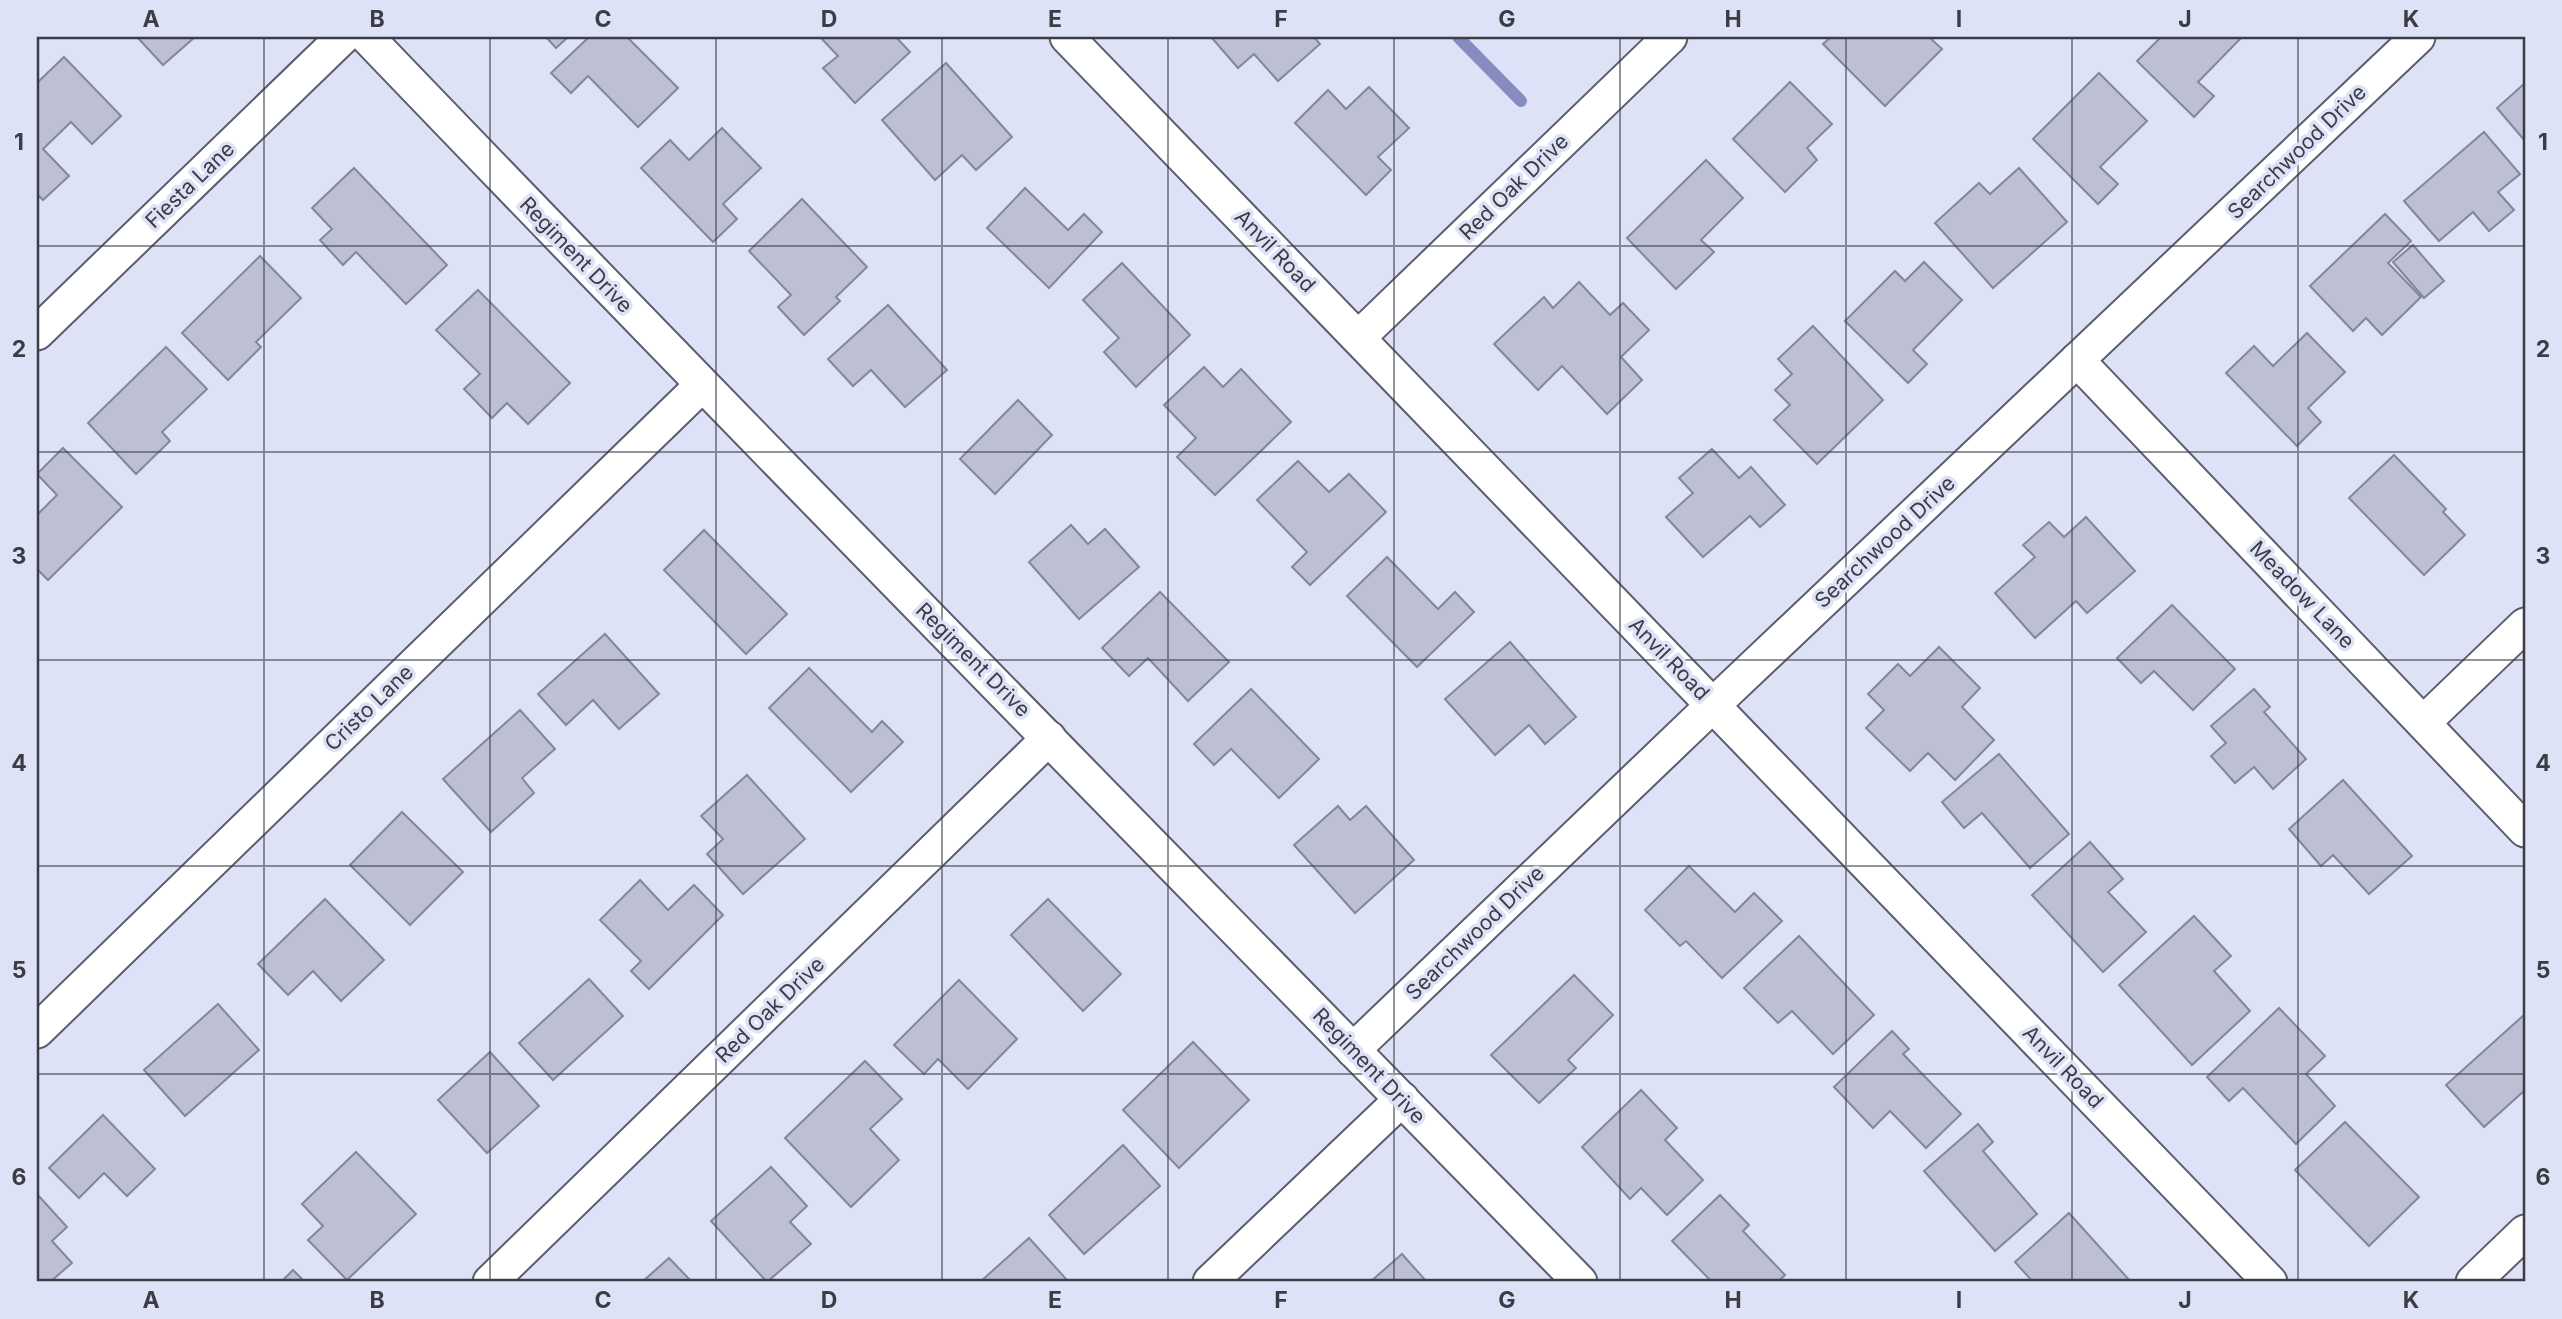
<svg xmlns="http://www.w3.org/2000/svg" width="2562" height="1319" font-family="Inter,sans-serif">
  <rect width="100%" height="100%" fill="#dee2f6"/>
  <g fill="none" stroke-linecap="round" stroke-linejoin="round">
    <polyline stroke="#858cc0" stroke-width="12" points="1458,37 1521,101"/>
  </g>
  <g fill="#bdc0d4" stroke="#848699" stroke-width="2">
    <polygon points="137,37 195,37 163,65"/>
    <polygon points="546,37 568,37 556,48"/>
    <polygon points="589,37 627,37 678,88 638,127 588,76 571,93 551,73"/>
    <polygon points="820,37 896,37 910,52 855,103 823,68 838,56"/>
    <polygon points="1211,37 1314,37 1320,44 1278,81 1254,54 1238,68"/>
    <polygon points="1831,37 1929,37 1942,49 1885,106 1823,44"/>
    <polygon points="2161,37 2242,37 2198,82 2214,96 2194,117 2137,61"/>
    <polygon points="64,57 121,116 92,144 71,122 43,149 69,176 43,200 37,194 37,83"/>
    <polygon points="946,63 1012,137 976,170 962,155 935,180 882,120"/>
    <polygon points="2099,73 2147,121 2100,167 2118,184 2098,204 2033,139"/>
    <polygon points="1790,82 1832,124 1807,148 1817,160 1785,192 1733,139"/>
    <polygon points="2525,83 2525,141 2497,108"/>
    <polygon points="1369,87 1409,128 1378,157 1391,170 1366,195 1295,123 1328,90 1346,109"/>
    <polygon points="722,128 761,168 723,204 737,219 713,242 641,168 670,140 689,160"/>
    <polygon points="2484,132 2520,174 2498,192 2514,210 2489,231 2473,212 2439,241 2404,201"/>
    <polygon points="1706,160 1743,198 1701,240 1714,252 1676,289 1627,238"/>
    <polygon points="354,168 447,265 406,304 356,252 343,265 320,240 332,229 312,208"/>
    <polygon points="2019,168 2067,222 1993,288 1935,223 1979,183 1990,194"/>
    <polygon points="1025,188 1068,230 1084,214 1102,232 1049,288 987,228"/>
    <polygon points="802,199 867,267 836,297 840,301 804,335 778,307 791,295 749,251"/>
    <polygon points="2385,214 2411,241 2388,263 2421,297 2382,335 2366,318 2353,331 2310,286"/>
    <polygon points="2413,245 2444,281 2424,298 2393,262"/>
    <polygon points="260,256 301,298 256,342 261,347 228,380 182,333"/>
    <polygon points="1924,262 1962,300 1913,350 1927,364 1908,383 1845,321 1895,271 1905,281"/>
    <polygon points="1122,263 1190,335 1136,387 1104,352 1119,338 1083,300"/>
    <polygon points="1579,282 1610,315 1623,303 1649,330 1621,357 1642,380 1607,414 1562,366 1538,390 1494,344 1544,297 1553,308"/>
    <polygon points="478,290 570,383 528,424 507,403 492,418 464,389 480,374 436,330"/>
    <polygon points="888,305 947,370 905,407 871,370 853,386 828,359"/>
    <polygon points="1813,326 1883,400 1817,464 1774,420 1790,405 1775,390 1792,374 1778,359"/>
    <polygon points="2307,333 2345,372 2308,408 2321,422 2297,446 2226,373 2254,346 2273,366"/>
    <polygon points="166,347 207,389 162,432 170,441 136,474 88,423"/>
    <polygon points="1204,367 1223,387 1241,369 1291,422 1215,495 1177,457 1196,438 1164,405"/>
    <polygon points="1018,400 1052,435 995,494 960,459"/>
    <polygon points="63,448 122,507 48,580 37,569 37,515 57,495 37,474"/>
    <polygon points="1712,449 1739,478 1751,467 1785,505 1760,527 1750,516 1703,557 1666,517 1693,493 1679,478"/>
    <polygon points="2394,455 2446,509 2443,512 2465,535 2424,575 2349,498"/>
    <polygon points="1298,461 1329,492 1349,474 1386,512 1310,585 1292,567 1307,552 1257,500"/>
    <polygon points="2086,517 2135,571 2087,613 2076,601 2035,638 1995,593 2035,557 2023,545 2049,522 2064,537"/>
    <polygon points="1071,525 1088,544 1105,529 1139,567 1079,619 1029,562"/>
    <polygon points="704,530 787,614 746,654 664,570"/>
    <polygon points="1387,557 1438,609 1455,592 1474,612 1417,667 1347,596"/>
    <polygon points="1160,592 1229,662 1188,701 1148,658 1129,676 1102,648"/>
    <polygon points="2172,605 2235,669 2193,710 2154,671 2141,683 2117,658"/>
    <polygon points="605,634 659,694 619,729 593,700 566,725 538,694"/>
    <polygon points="1510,642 1576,717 1545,744 1529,725 1495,755 1445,699"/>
    <polygon points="1939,647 1980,688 1962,707 1994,740 1955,780 1928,753 1910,771 1866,728 1884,710 1868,694 1898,664 1910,676"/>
    <polygon points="809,668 872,732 882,721 903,742 851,792 769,708"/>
    <polygon points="1251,689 1319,759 1279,798 1231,749 1214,765 1194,744"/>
    <polygon points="2254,689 2270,707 2264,712 2306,759 2273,789 2254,767 2235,783 2211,756 2226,743 2211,726"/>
    <polygon points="520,710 555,749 522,778 534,793 491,832 443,779"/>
    <polygon points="1999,754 2069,834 2030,868 1982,813 1964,828 1942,802"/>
    <polygon points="747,775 805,839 743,894 707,854 723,839 701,816"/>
    <polygon points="2343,780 2412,856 2369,894 2333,855 2321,866 2289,829"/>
    <polygon points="1338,806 1350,820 1366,806 1414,860 1355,913 1294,845"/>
    <polygon points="402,812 463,872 410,925 350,865"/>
    <polygon points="2090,842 2123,879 2108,892 2146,932 2103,972 2032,895"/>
    <polygon points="1689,866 1735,912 1754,893 1782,921 1722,978 1686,941 1680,946 1645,910"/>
    <polygon points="640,880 668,910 694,885 723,915 649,989 631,971 641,961 600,920"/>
    <polygon points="325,899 384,960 341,1001 313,971 288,995 258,964"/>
    <polygon points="1048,899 1121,974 1083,1011 1011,935"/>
    <polygon points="2194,916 2231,956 2214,971 2250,1011 2192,1065 2119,985"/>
    <polygon points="1799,936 1874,1015 1833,1054 1792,1011 1778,1023 1744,988"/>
    <polygon points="1574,975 1613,1015 1568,1060 1576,1068 1539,1103 1491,1055"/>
    <polygon points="589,979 623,1016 553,1080 519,1043"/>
    <polygon points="959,980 1017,1039 968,1089 938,1059 924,1074 894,1045"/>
    <polygon points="218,1004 259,1050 185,1116 144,1070"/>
    <polygon points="2279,1008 2325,1056 2306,1074 2335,1106 2296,1144 2243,1088 2229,1101 2207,1077"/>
    <polygon points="2525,1014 2525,1090 2484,1127 2446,1085"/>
    <polygon points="1892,1031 1909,1049 1903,1054 1961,1114 1926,1148 1890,1111 1873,1128 1834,1087"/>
    <polygon points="1193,1042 1249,1100 1179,1168 1123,1110"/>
    <polygon points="490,1052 539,1106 487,1153 438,1100"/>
    <polygon points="865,1061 902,1099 870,1129 899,1160 851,1207 785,1138"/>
    <polygon points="1641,1090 1677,1128 1665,1140 1703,1180 1667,1215 1641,1188 1630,1199 1582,1147"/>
    <polygon points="103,1115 155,1169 127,1196 104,1173 79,1198 49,1168"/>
    <polygon points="2345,1122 2419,1197 2369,1246 2295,1170"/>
    <polygon points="1978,1124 1993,1142 1983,1151 2037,1214 1995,1251 1924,1171"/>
    <polygon points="1123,1145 1160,1186 1084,1254 1049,1215"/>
    <polygon points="356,1152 416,1214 347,1280 308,1240 323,1226 302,1204"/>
    <polygon points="771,1167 807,1206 790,1222 811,1244 767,1282 711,1221"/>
    <polygon points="37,1194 67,1227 52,1241 72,1263 50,1282 37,1282"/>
    <polygon points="1720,1195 1749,1225 1743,1231 1785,1275 1778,1282 1712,1282 1672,1241"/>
    <polygon points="2069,1213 2131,1282 2033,1282 2015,1262"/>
    <polygon points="1029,1238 1067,1280 1064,1282 980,1282"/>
    <polygon points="1402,1254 1427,1282 1370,1282"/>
    <polygon points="669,1258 692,1282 642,1282"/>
    <polygon points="293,1270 305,1282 281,1282"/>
  </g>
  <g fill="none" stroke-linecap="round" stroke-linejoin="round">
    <g stroke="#5a5c6e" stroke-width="37">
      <g id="street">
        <path d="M 367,37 C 768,455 1175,867 1580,1282"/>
        <polyline points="1067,37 2270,1282"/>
        <polyline points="37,333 343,37"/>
        <polyline points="1359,337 1670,37"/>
        <polyline points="2077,360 2525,830"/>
        <polyline points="2424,722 2525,625"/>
        <polyline points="37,1031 702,385"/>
        <polyline points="1353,1050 1713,705 2418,37"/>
        <polyline points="490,1282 1049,738"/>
        <polyline points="1210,1282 1402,1099"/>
        <polyline points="2473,1282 2525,1232"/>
      </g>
    </g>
    <use href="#street" stroke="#fff" stroke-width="33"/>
  </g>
  <path fill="none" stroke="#3b3c44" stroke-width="2" stroke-opacity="0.55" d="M 264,37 L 264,1282M 490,37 L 490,1282M 716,37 L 716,1282M 942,37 L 942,1282M 1168,37 L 1168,1282M 1394,37 L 1394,1282M 1620,37 L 1620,1282M 1846,37 L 1846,1282M 2072,37 L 2072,1282M 2298,37 L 2298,1282M 37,246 L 2525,246M 37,452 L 2525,452M 37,660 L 2525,660M 37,866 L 2525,866M 37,1074 L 2525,1074"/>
  <g text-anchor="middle" stroke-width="7" stroke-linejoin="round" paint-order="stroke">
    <g font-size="21" fill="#3b3c44" stroke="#dee2f6">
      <text transform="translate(2297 152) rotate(-44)" y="7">Searchwood Drive</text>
      <text transform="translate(190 185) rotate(-44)" y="7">Fiesta Lane</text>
      <text transform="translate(1514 187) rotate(-44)" y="7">Red Oak Drive</text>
      <text transform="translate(1275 251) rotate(46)" y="7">Anvil Road</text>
      <text transform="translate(576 255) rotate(46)" y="7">Regiment Drive</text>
      <text transform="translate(1885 542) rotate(-43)" y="7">Searchwood Drive</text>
      <text transform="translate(2302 595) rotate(46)" y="7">Meadow Lane</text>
      <text transform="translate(1669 659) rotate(46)" y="7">Anvil Road</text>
      <text transform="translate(973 660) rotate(45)" y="7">Regiment Drive</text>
      <text transform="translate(369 708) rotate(-44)" y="7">Cristo Lane</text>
      <text transform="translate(1475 933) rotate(-44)" y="7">Searchwood Drive</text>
      <text transform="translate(770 1010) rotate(-44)" y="7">Red Oak Drive</text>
      <text transform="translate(1369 1066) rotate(46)" y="7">Regiment Drive</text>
      <text transform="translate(2063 1067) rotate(46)" y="7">Anvil Road</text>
    </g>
  </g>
  <rect width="2562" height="1319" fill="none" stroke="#dee2f6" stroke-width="77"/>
  <rect x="38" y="38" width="2486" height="1242" fill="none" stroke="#3b3c44" stroke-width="2.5"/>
  <g font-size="23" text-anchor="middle" font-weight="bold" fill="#3b3c44">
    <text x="151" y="27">A</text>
    <text x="377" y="27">B</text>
    <text x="603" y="27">C</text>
    <text x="829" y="27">D</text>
    <text x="1055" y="27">E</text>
    <text x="1281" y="27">F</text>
    <text x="1507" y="27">G</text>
    <text x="1733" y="27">H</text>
    <text x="1959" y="27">I</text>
    <text x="2185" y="27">J</text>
    <text x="2411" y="27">K</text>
    <text x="19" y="150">1</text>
    <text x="2543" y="150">1</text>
    <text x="19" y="357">2</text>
    <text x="2543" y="357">2</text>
    <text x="19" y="564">3</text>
    <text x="2543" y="564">3</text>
    <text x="19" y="771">4</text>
    <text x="2543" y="771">4</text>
    <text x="19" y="978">5</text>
    <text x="2543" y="978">5</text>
    <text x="19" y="1185">6</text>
    <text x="2543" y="1185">6</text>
    <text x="151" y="1308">A</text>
    <text x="377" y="1308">B</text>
    <text x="603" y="1308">C</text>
    <text x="829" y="1308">D</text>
    <text x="1055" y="1308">E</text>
    <text x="1281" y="1308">F</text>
    <text x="1507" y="1308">G</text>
    <text x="1733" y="1308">H</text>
    <text x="1959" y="1308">I</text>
    <text x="2185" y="1308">J</text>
    <text x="2411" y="1308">K</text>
  </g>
</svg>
